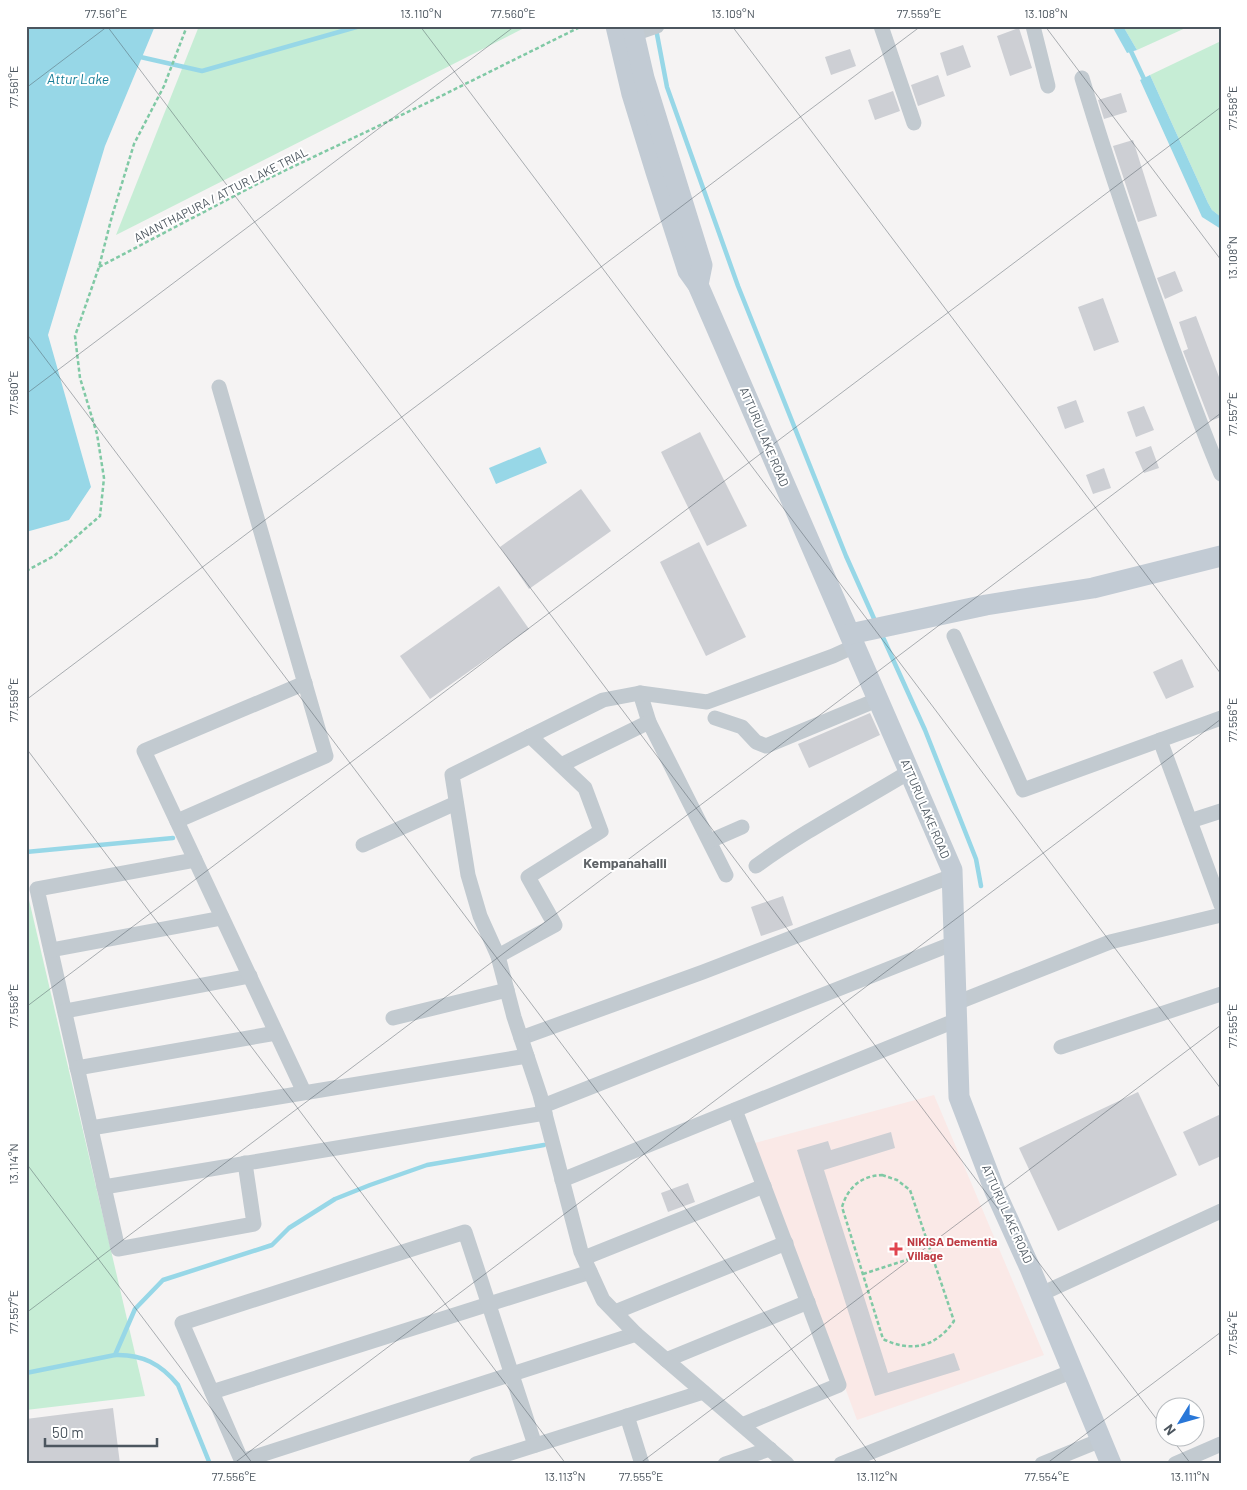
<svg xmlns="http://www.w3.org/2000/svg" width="1247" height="1490" font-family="Barlow,sans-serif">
  <rect width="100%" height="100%" fill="#f5f3f3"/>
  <polygon fill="#fae9e7" points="934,1095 1044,1355 857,1420 755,1143"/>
  <g fill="#c6edd5">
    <polygon points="199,26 528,26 116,235"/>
    <polygon points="1123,26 1190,26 1137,50"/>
    <polygon points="1221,41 1221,217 1212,210 1208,203 1150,75"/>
    <polygon points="26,887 145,1396 26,1410"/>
  </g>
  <g fill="#97d7e7">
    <polygon points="26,26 155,26 105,146 48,335 91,487 69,520 26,532"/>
    <polygon points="1112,26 1123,26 1137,50 1127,53"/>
    <polygon points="1150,75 1208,203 1212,210 1221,217 1221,229 1202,217 1140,80"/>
    <polygon points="540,447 547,463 496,484 489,468"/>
  </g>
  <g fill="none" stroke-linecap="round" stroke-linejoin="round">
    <g stroke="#97d7e7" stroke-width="4.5">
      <polyline points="656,29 667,87 738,286 846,556 876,623"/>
      <polyline points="1129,47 1145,81"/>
      <polyline points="136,56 202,71 360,26"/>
      <polyline points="881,633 925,730 976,859 981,886"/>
      <polyline points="26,852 173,838"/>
      <path d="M 115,1355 C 142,1354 161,1364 178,1385 L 210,1464"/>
      <polyline points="26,1373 115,1355 135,1309 163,1280 272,1245 289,1228 335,1199 370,1185 427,1165 544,1145"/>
    </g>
  </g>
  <g fill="#cdcfd4">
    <polygon points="1019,28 1032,68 1010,76 997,36"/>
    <polygon points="963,45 971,67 947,76 940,53"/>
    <polygon points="850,49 856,66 831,75 825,57"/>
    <polygon points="938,75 945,96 918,106 911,85"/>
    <polygon points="893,91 900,111 875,120 868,100"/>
    <polygon points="1121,93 1127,112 1104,119 1098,100"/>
    <polygon points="1133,140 1157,216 1138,222 1113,146"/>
    <polygon points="1175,271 1183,291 1165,299 1157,278"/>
    <polygon points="1103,298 1119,342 1094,351 1078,307"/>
    <polygon points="1196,316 1219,377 1221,376 1221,417 1210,421 1183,351 1188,349 1179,322"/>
    <polygon points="1076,400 1084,422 1065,429 1057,407"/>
    <polygon points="1144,406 1154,430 1136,437 1127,412"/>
    <polygon points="700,432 747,526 707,546 661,452"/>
    <polygon points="1151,446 1159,468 1144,473 1135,452"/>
    <polygon points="1104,468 1111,488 1093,494 1086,475"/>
    <polygon points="581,489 611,531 529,589 500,547"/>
    <polygon points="699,542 746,637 706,656 660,562"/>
    <polygon points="499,586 529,629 430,699 400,656"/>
    <polygon points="1182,659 1194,687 1166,699 1153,672"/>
    <polygon points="870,713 880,735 809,768 798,744"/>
    <polygon points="783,896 793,925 761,936 751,907"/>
    <polygon points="1138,1092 1177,1175 1058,1231 1019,1148"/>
    <polygon points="1221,1114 1221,1156 1199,1166 1183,1132"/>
    <polygon points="891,1132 895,1148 824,1170 888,1373 954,1353 960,1370 875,1396 797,1150 828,1141 831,1150"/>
    <polygon points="688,1183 695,1202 668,1212 661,1193"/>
    <polygon points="113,1408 120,1464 26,1464 26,1419"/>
  </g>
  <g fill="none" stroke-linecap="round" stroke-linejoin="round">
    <g stroke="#80c9a5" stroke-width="2.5" stroke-dasharray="4 2.5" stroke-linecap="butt">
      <polyline points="99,267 261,182 435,99 582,26"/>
      <polyline points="26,571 54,556 100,516 104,478 97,434 80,378 75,336 99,267 112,216 134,144 164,86 187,26"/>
      <path d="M 882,1175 L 897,1180 L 910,1190 L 954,1321 C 936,1347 912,1353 883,1339 L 842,1207 C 848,1187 861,1176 882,1175 Z"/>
      <polyline points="863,1274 931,1252"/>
    </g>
    <g stroke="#c2cad0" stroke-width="15">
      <polyline points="881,26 914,123"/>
      <polyline points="1033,26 1048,86"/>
      <polyline points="625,37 657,26"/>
      <path d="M 1082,78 C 1109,169 1140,258 1172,347 C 1188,390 1203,432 1221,474"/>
      <polyline points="954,636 1023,790 1221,718"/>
      <polyline points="640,693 649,722"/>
      <polyline points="715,718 742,727 756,742 766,746 872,702"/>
      <polyline points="1160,740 1221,905"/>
      <polyline points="561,765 649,722 726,875"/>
      <polyline points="177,821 326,756 219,387"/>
      <polyline points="1190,821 1221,811"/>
      <polyline points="710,841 742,827"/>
      <polyline points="363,845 456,803"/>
      <polyline points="195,860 37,889 118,1249 254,1224 245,1163"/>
      <path d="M 756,866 C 804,831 858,803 909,772"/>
      <polyline points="51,950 222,918"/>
      <polyline points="498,956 555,925 528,877 601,831 585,788 530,736"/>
      <polyline points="956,1003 1110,942 1221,915"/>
      <polyline points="65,1011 250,976"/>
      <polyline points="393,1018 507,990"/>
      <polyline points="521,1038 703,972 952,876"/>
      <polyline points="1061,1047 1221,994"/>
      <polyline points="77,1068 276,1033"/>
      <polyline points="304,1092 144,751 305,683"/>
      <polyline points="543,1106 954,943"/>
      <polyline points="735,1110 839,1385 742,1425"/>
      <polyline points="91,1128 527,1056"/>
      <polyline points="562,1180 957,1020"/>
      <polyline points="104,1187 545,1113"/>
      <polyline points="584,1258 764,1186"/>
      <polyline points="1041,1294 1221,1211"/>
      <polyline points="615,1312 786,1243"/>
      <polyline points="666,1360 808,1302"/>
      <polyline points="212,1392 590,1272"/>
      <polyline points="627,1416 642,1464"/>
      <polyline points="242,1461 636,1334"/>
      <polyline points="243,1464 182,1323 465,1232 535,1445"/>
      <polyline points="476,1464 703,1392"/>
      <polyline points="725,1464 770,1449"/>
      <polyline points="787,1464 636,1334 603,1300 581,1252 540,1095 514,1017 498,956 480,916 468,875 452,775 603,700 640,693 707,702 833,656 855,646"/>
      <polyline points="841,1464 1073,1371"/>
      <polyline points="1042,1464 1101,1440"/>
      <polyline points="1175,1464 1221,1444"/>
    </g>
    <g stroke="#c2cbd4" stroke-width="21">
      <polyline points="616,26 632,94 656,172 688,271 698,285 952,870 959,1097 995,1191 1030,1268 1111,1464"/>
      <polyline points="632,26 644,78 702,265 698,285"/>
      <polyline points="850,634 986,605 1093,588 1221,556"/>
    </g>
  </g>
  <path fill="none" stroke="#4c565f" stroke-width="1" stroke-opacity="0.45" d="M 107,26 L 1164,1429M 420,26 L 1221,1089M 732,26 L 1221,674M 1045,26 L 1221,260M 26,88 L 108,26M 26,333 L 878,1464M 26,394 L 515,26M 26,700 L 921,26M 26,748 L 566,1464M 26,1007 L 1221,107M 26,1163 L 253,1464M 26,1313 L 1221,413M 1171,1438 L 1191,1464M 233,1464 L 1221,719M 639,1464 L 1221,1025M 1046,1464 L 1221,1332"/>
  <path fill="#e0444e" stroke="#fff" stroke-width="2" d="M893.5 1241.5h5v5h5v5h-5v5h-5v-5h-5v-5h5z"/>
  <g text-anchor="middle" stroke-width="4" stroke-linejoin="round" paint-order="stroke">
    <g font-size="12" fill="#4c565f" stroke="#fff">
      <text transform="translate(221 195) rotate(-27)" y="4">ANANTHAPURA / ATTUR LAKE TRIAL</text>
      <text transform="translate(764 437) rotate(67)" y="4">ATTURU LAKE ROAD</text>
      <text transform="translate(925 809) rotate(67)" y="4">ATTURU LAKE ROAD</text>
      <text transform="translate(1007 1214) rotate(66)" y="4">ATTURU LAKE ROAD</text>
    </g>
    <g font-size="12" font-weight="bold" fill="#be3a42" stroke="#fff" text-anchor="start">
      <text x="907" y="1246">NIKISA Dementia<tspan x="907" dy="14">Village</tspan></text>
    </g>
    <g font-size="14" font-style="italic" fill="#177d97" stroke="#fff">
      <text x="78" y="84">Attur Lake</text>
    </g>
    <g font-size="14" font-weight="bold" fill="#5f6367" stroke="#fff">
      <text x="625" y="868">Kempanahalli</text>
    </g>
  </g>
  <rect width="1247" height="1490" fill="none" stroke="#ffffff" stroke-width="55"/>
  <g transform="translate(1180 1422) rotate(233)"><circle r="24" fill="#ffffff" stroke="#b7bbbf"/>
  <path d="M0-4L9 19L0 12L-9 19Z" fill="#2977d8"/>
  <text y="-8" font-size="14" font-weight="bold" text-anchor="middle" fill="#4c565f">N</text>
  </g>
  <path d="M45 1438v8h112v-8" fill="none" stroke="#4c565f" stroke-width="2.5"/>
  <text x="52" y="1438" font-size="15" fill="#4c565f" stroke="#ffffff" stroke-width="4" paint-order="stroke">50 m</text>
  <rect x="28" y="28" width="1192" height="1434" fill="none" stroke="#4c565f" stroke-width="2"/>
  <g font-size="12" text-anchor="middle" fill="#4c565f">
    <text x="106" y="18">77.561°E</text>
    <text x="421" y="18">13.110°N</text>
    <text x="513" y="18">77.560°E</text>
    <text x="733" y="18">13.109°N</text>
    <text x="919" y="18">77.559°E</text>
    <text x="1046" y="18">13.108°N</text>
    <text transform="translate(14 87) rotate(-90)" y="4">77.561°E</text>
    <text transform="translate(1233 108) rotate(-90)" y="4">77.558°E</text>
    <text transform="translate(1233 258) rotate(-90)" y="4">13.108°N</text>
    <text transform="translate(14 393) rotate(-90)" y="4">77.560°E</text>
    <text transform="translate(1233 414) rotate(-90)" y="4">77.557°E</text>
    <text transform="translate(14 700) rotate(-90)" y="4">77.559°E</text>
    <text transform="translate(1233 720) rotate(-90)" y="4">77.556°E</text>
    <text transform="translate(14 1006) rotate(-90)" y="4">77.558°E</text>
    <text transform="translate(1233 1026) rotate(-90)" y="4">77.555°E</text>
    <text transform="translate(14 1164) rotate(-90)" y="4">13.114°N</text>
    <text transform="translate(14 1312) rotate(-90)" y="4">77.557°E</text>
    <text transform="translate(1233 1333) rotate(-90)" y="4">77.554°E</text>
    <text x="234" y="1481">77.556°E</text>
    <text x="565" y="1481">13.113°N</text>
    <text x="641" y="1481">77.555°E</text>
    <text x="877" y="1481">13.112°N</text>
    <text x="1047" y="1481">77.554°E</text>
    <text x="1190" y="1481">13.111°N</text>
  </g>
</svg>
